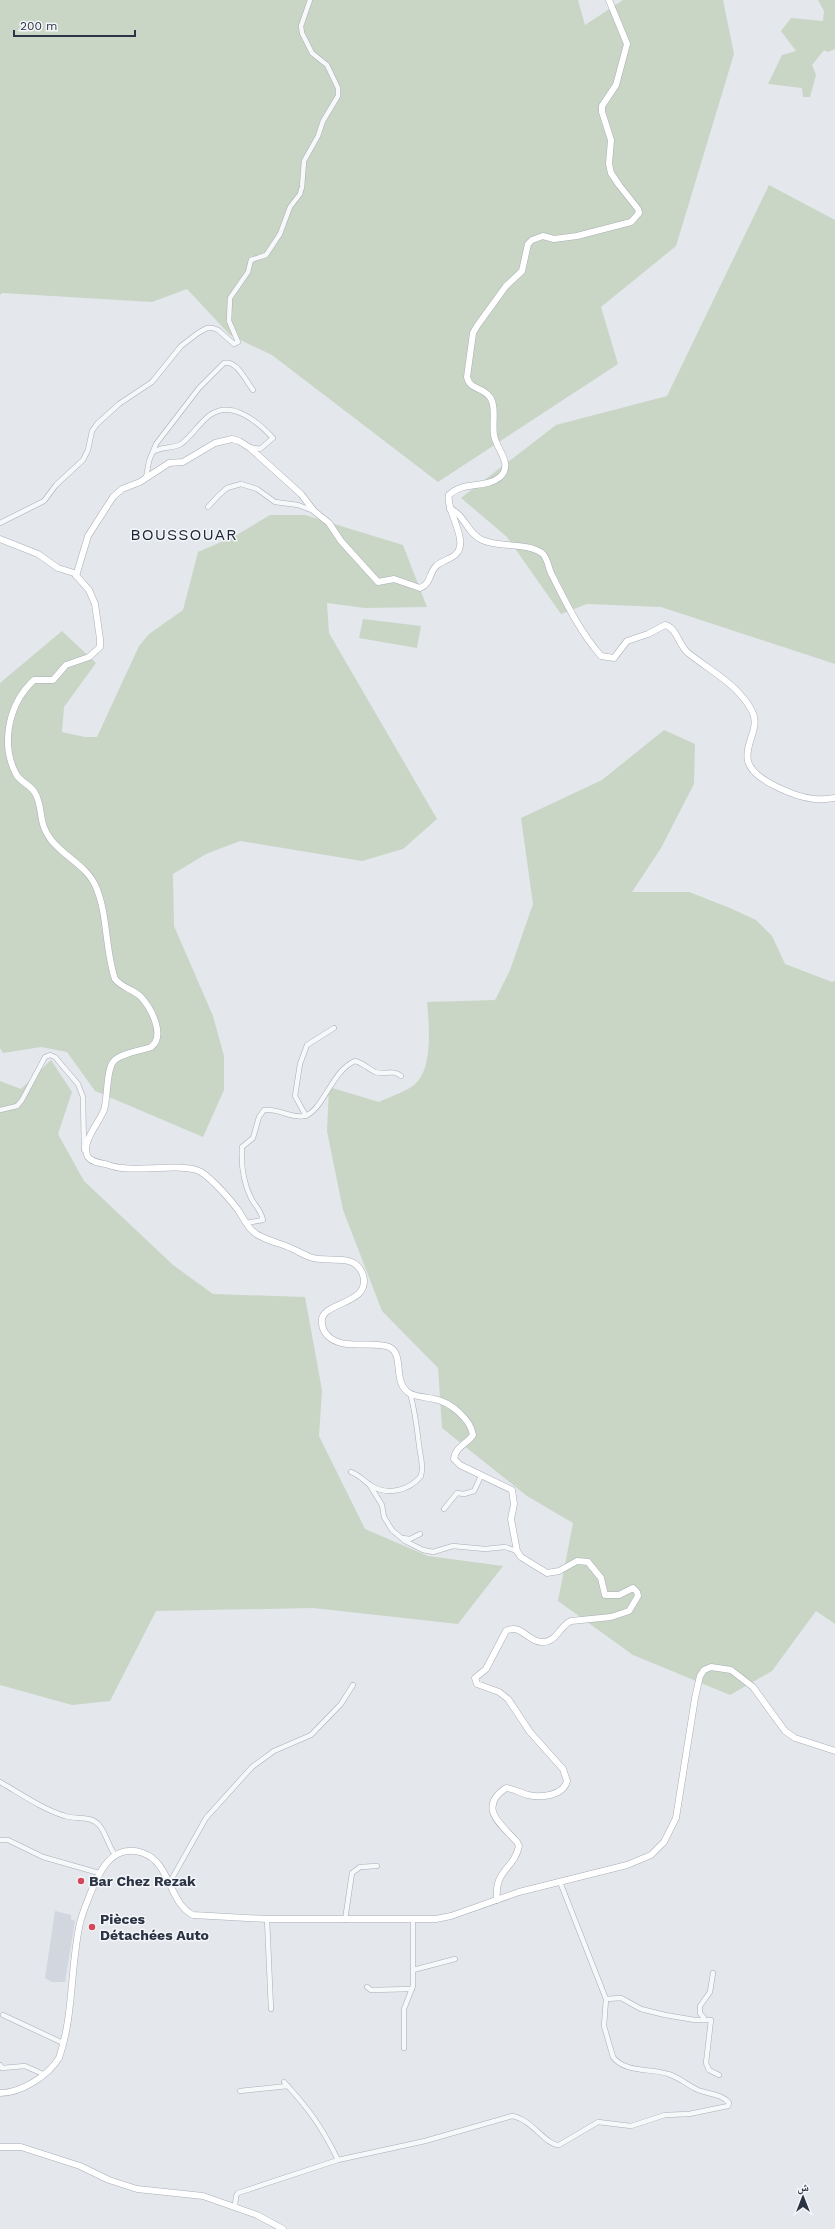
<svg xmlns="http://www.w3.org/2000/svg" width="835" height="2229" font-family="'Work Sans','Noto Naskh Arabic',sans-serif">
  <rect width="100%" height="100%" fill="#e4e7ec"/>
  <polygon fill="#d2d6de" points="55,1911 71,1915 71,1919 75,1921 65,1982 52,1982 45,1978"/>
  <g fill="#c9d6c5">
    <polygon points="0,0 578,0 585,25 623,0 723,0 734,54 676,246 601,307 618,364 438,482 272,355 230,335 187,289 152,302 2,293 0,295"/>
    <polygon points="818,0 835,0 835,49 828,52 824,50 812,65 816,75 810,97 803,97 802,88 768,84 782,55 796,51 781,31 791,18 823,21 824,11"/>
    <polygon points="769,185 835,220 835,664 661,607 587,604 561,614 507,537 461,498 556,425 667,396"/>
    <polygon points="270,515 305,515 403,545 427,607 365,608 327,603 329,633 437,819 403,849 362,861 240,841 206,854 173,874 174,926 213,1016 224,1056 224,1090 203,1137 95,1091 67,1052 41,1047 3,1053 0,1048 0,683 62,631 96,663 64,707 62,732 85,737 97,737 139,646 149,634 183,610 198,552 235,536"/>
    <polygon points="363,619 421,626 417,648 359,638"/>
    <path d="M 664,730 L 695,744 L 694,784 L 661,848 L 632,892 L 689,892 L 730,908 L 756,920 L 772,936 L 785,964 L 832,982 L 835,981 L 835,1624 L 816,1611 L 772,1671 L 730,1695 L 633,1655 L 558,1601 L 573,1523 L 527,1496 L 442,1428 L 438,1368 L 382,1311 L 343,1210 L 327,1131 L 329,1087 L 379,1102 C 389,1097 411,1090 417,1082 C 433,1065 429,1024 427,1002 L 495,1000 L 510,970 L 533,904 L 521,818 L 602,780 Z"/>
    <polygon points="51,1060 72,1092 58,1134 84,1181 173,1265 213,1294 305,1297 322,1390 319,1436 365,1529 428,1556 503,1566 458,1624 313,1608 156,1611 110,1701 72,1705 0,1685 0,1081 21,1089"/>
  </g>
  <g fill="none" stroke-linecap="round" stroke-linejoin="round">
    <g stroke="#a9aeb7" stroke-width="5.5">
      <g id="street">
        <path d="M 153,452 C 162,446 173,449 181,444 C 192,436 199,423 210,415 C 232,399 259,423 273,438 L 260,449 L 249,447"/>
        <path d="M 146,478 L 149,461 L 156,444 L 199,388 L 224,363 C 237,360 245,380 253,390"/>
        <polyline points="208,507 218,496 227,488 241,484 257,489 275,502 298,505 314,511"/>
        <polyline points="0,523 44,501 56,485 83,460 88,450 92,431 97,424 119,404 152,382 181,346 198,333 207,328 213,328 218,330 234,344 238,342 229,321 230,298 248,272 251,260 266,255 280,234 290,207 300,194 302,187 304,161 318,136 323,121 338,96 338,88 327,65 312,53 302,33 301,26 310,0"/>
        <polyline points="0,1110 17,1106 22,1100 45,1057 50,1055 55,1057 78,1084 83,1097 84,1150"/>
        <polyline points="306,1116 295,1096 300,1064 307,1045 334,1028"/>
        <path d="M 246,1223 L 263,1220 C 261,1210 255,1206 251,1198 C 243,1182 241,1164 242,1147 L 253,1138 L 259,1117 L 264,1110 C 278,1108 291,1119 304,1116 C 323,1112 331,1071 355,1061 C 363,1063 369,1069 375,1072 C 384,1075 393,1069 401,1076"/>
        <path d="M 351,1472 C 359,1475 363,1480 370,1485 C 387,1496 409,1491 421,1476 C 424,1464 420,1456 419,1445 C 417,1427 415,1411 410,1393"/>
        <polyline points="369,1484 382,1505 384,1517 392,1530 405,1541 423,1550 433,1552 453,1546 485,1549 505,1547 517,1551"/>
        <polyline points="444,1509 457,1493 464,1494 474,1491 481,1476"/>
        <polyline points="402,1538 410,1539 420,1534"/>
        <path d="M 0,1782 C 21,1794 42,1809 65,1816 C 77,1820 90,1815 99,1825 C 106,1833 108,1845 115,1855"/>
        <polyline points="0,1840 8,1840 43,1857 99,1873"/>
        <polyline points="170,1882 206,1818 252,1767 274,1751 311,1735 341,1704 353,1685"/>
        <polyline points="267,1919 271,2009"/>
        <polyline points="345,1920 352,1873 360,1867 377,1866"/>
        <polyline points="413,1970 455,1959"/>
        <polyline points="367,1987 371,1990 412,1989"/>
        <polyline points="606,1999 621,1998 641,2009 665,2015 695,2020 711,2020 706,2063 709,2070 719,2075"/>
        <polyline points="3,2015 63,2043"/>
        <polyline points="704,2018 700,2013 700,2006 710,1992 713,1973"/>
        <polyline points="404,2048 404,2009 413,1986 413,1920"/>
        <polyline points="0,2065 2,2068 25,2066 43,2074"/>
        <path d="M 284,2082 C 309,2109 322,2127 338,2160"/>
        <polyline points="240,2091 288,2086"/>
        <path d="M 235,2206 L 236,2196 L 238,2193 L 338,2160 L 425,2141 L 512,2116 C 532,2119 545,2145 559,2145 L 598,2122 L 631,2126 L 665,2115 L 689,2114 L 728,2106 L 729,2103 C 722,2094 708,2094 698,2090 C 687,2085 679,2077 668,2074 C 651,2068 625,2073 613,2057 L 604,2026 L 606,1999 L 560,1882"/>
      </g>
    </g>
    <g stroke="#a9aeb7" stroke-width="7">
      <g id="secondary">
        <path d="M 450,509 C 465,515 467,533 482,540 C 500,548 525,542 542,553 C 548,558 548,568 552,575 C 566,603 580,632 601,656 L 614,658 L 627,641 L 648,634 L 665,625 C 676,627 679,645 687,652 C 710,671 738,684 752,711 C 761,728 744,743 748,761 C 752,780 796,797 814,799 C 820,800 828,799 835,798"/>
        <path d="M 0,539 L 38,554 L 58,568 L 74,573 L 81,581 L 89,590 L 95,604 L 100,639 L 100,647 L 89,657 L 66,665 L 53,680 L 34,680 C 9,703 0,743 16,774 C 20,782 31,785 35,793 C 44,808 37,823 52,841 C 65,857 88,867 96,887 C 108,915 105,950 115,979 C 122,988 133,989 141,997 C 151,1008 166,1036 151,1047 C 141,1051 120,1053 113,1062 C 106,1072 108,1097 104,1110 C 99,1123 80,1143 88,1157 C 92,1162 99,1163 105,1164 C 111,1166 117,1168 123,1168 C 142,1171 187,1163 201,1172 C 212,1179 230,1199 238,1210 C 245,1220 249,1232 262,1237 C 270,1241 278,1243 286,1246 C 294,1249 302,1254 310,1257 C 327,1264 355,1251 363,1275 C 372,1306 318,1301 322,1323 C 322,1328 324,1332 328,1336 C 343,1351 371,1340 389,1347 C 405,1354 392,1382 409,1393 C 416,1397 426,1397 434,1399 C 450,1402 470,1418 473,1435 C 467,1444 455,1447 454,1459 L 460,1465 L 512,1490 L 514,1504 L 511,1519 L 517,1551 L 521,1557 L 547,1573 L 559,1571 L 577,1561 L 588,1562 L 601,1578 L 605,1595 L 619,1595 L 633,1588 L 637,1592 L 638,1596 L 629,1611 L 611,1617 L 571,1621 C 559,1626 557,1643 541,1642 C 527,1641 521,1623 506,1631 L 486,1669 L 475,1678 L 477,1684 L 499,1692 L 508,1699 L 530,1732 L 563,1769 L 567,1781 C 563,1796 541,1798 528,1795 C 520,1793 515,1789 506,1788 C 476,1808 503,1826 517,1842 L 519,1846 C 514,1870 494,1869 497,1900"/>
        <path d="M 76,576 L 88,536 L 113,497 L 122,489 L 140,482 L 169,463 L 183,462 L 215,443 L 232,439 L 239,441 L 250,448 L 301,494 L 314,511 L 329,523 L 341,541 L 378,582 L 394,579 L 420,588 C 431,584 429,573 436,566 C 442,561 450,559 455,555 C 471,542 445,510 449,495 C 462,481 486,489 500,477 C 514,464 496,449 494,435 C 492,424 497,405 489,396 C 482,387 470,390 467,377 L 473,333 L 477,326 L 506,286 L 522,271 L 528,244 L 532,240 L 543,236 L 554,239 L 577,236 L 631,222 L 639,213 L 638,209 L 619,185 L 611,173 L 609,164 L 611,140 L 602,112 L 602,106 L 616,85 L 627,44 L 609,0"/>
        <path d="M 0,2093 C 21,2093 48,2076 59,2058 C 74,2015 70,1967 80,1923 C 82,1914 86,1905 89,1897 C 98,1874 111,1842 143,1853 C 171,1863 168,1902 193,1915 L 267,1919 L 436,1919 L 451,1916 L 519,1892 L 627,1865 L 651,1855 L 664,1842 L 676,1818 L 695,1698 L 700,1676 L 704,1670 L 711,1667 L 731,1670 L 753,1687 L 785,1731 L 795,1738 L 835,1751"/>
        <polyline points="0,2147 21,2147 80,2166 109,2180 137,2189 203,2196 257,2215 283,2229"/>
      </g>
    </g>
    <use href="#street" stroke="#f7f8fa" stroke-width="4.5"/>
    <use href="#secondary" stroke="#fff" stroke-width="6"/>
  </g>
  <g fill="#d1495b" stroke="#f4f6f9" stroke-width="1.5">
    <circle cx="81" cy="1881" r="4"/>
    <circle cx="92" cy="1927" r="4"/>
  </g>
  <g text-anchor="middle" stroke-width="3" stroke-linejoin="round" paint-order="stroke">
    <g font-size="14" font-weight="bold" fill="#2b3445" stroke="#f4f6f9" text-anchor="start">
      <text x="89" y="1886">Bar Chez Rezak</text>
      <text x="100" y="1924">Pièces<tspan x="100" dy="16">Détachées Auto</tspan></text>
    </g>
    <g font-size="16" letter-spacing="1" fill="#1d2536" stroke="#f4f6f9">
      <text x="184" y="540">BOUSSOUAR</text>
    </g>
  </g>
  <g transform="translate(803 2197)" stroke="#f4f6f9" stroke-width="3" paint-order="stroke">
  <path d="M0-3L7 15L0 10L-7 15Z" fill="#2b3445"/>
  <text y="-6" font-size="11" font-weight="bold" text-anchor="middle" fill="#2b3445">ش</text>
  </g>
  <path d="M14 30v6h121v-6" fill="none" stroke="#2b3445" stroke-width="2"/>
  <text x="20" y="30" font-size="12" fill="#2b3445" stroke="#f4f6f9" stroke-width="3" paint-order="stroke">200 m</text>
</svg>
